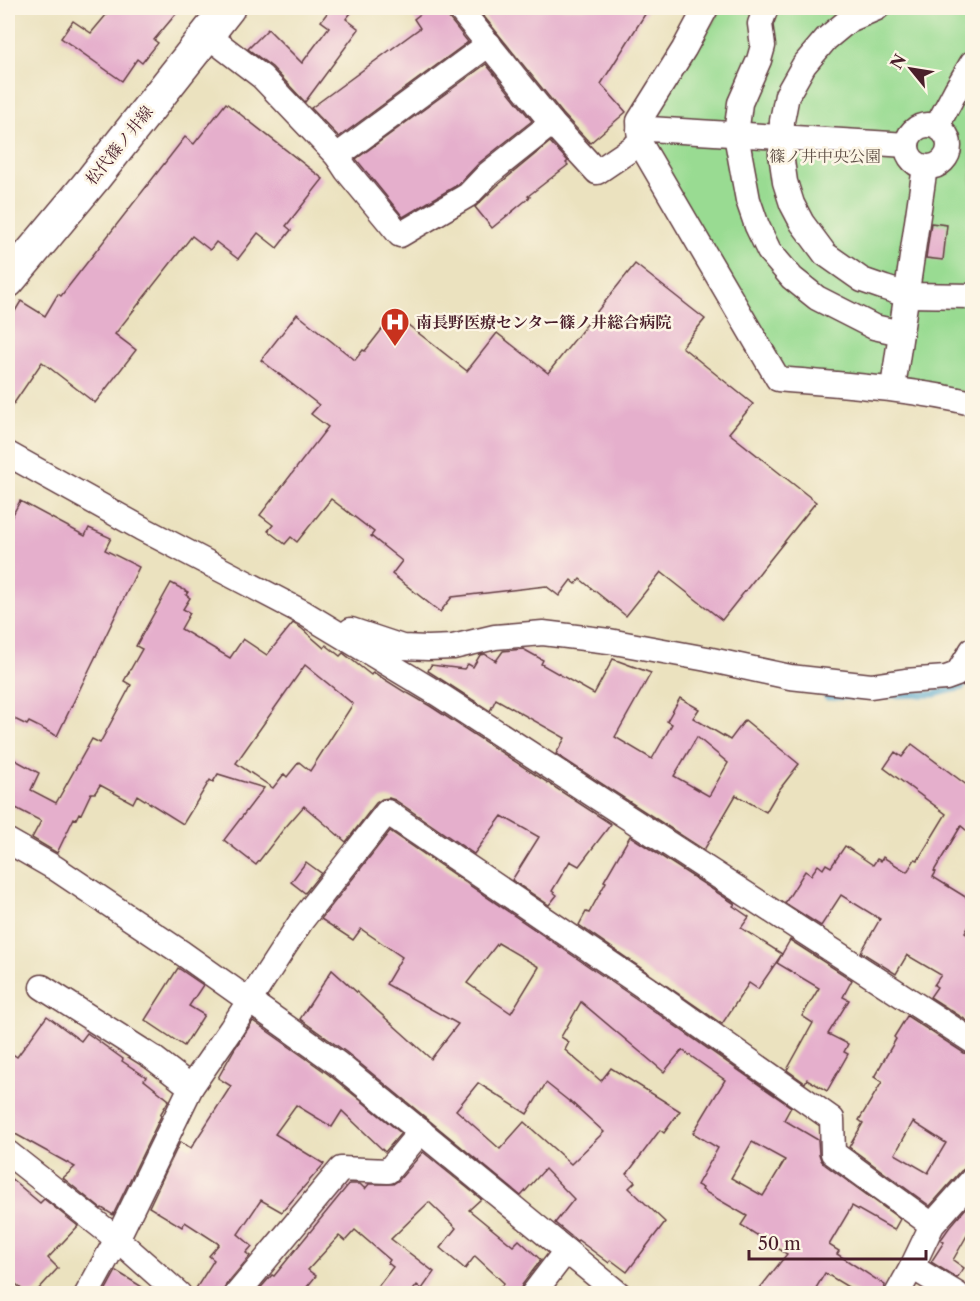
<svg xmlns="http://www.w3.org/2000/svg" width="980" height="1301" font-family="'Libre Caslon Text','Noto Serif JP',serif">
  <rect width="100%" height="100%" fill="#fcf5e5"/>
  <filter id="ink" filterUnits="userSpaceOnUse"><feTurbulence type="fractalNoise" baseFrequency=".0167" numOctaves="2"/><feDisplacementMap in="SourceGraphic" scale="12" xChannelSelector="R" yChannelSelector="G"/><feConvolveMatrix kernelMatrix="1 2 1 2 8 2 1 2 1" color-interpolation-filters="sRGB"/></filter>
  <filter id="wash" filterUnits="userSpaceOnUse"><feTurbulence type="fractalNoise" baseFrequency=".008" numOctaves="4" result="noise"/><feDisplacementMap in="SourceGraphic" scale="24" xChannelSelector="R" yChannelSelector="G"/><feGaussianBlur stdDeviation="1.35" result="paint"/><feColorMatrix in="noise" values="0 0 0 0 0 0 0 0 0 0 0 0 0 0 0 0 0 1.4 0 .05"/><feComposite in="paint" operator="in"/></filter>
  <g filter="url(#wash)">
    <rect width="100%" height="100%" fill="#ebe2bf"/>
    <polygon fill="#99db92" stroke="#727d5e" stroke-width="1.5" points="722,8 972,8 972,393 778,372 645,140 657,110"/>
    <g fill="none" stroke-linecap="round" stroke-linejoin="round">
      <g stroke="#51a6cd" stroke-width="7">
        <polyline points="883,695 934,694 962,687 972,673"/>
        <polyline points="827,697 863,696"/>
      </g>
    </g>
    <g id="blocks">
      <g fill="#e5afcc" fill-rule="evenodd">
        <polygon points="112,8 181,8 154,40 158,43 142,63 137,59 122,81 61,38 73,21 91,33"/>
        <polygon points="331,8 355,8 346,19 359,29 305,102 272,67 248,49 268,29 302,63 329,27 321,21"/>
        <polygon points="428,8 445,8 448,17 468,42 339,137 311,108 420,28 414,19"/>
        <polygon points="477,8 649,8 601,84 626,112 590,143 563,114"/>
        <polygon points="486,64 532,121 479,163 459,184 403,217 356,159"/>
        <polygon points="226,103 323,179 286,226 291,230 277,248 258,233 238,259 216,242 210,250 192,236 115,334 136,350 95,403 42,362 8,412 8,323 21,301 45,316 58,294 61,296 185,137 194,144"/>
        <polygon points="550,142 568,161 566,163 568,165 528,196 530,197 492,228 475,207 498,185"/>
        <polygon points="931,223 947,225 943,260 926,258"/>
        <polygon points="635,264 705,319 682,347 753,404 729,433 816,502 722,620 661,572 626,616 580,579 576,584 571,580 559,596 546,586 452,597 440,612 392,574 402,561 371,536 374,532 331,499 297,542 291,537 285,544 268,531 273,525 260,515 328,427 311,414 319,405 261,360 297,314 355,360 363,350 365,351 394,314 467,371 497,333 548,373"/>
        <polygon points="20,501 85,536 89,528 111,538 105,550 139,567 57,736 29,722 27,725 8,716 8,524"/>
        <path d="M 171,583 L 188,592 L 186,595 L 190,598 L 183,609 L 190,613 L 181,629 L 230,658 L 243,639 L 267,655 L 293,623 L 301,628 L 324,648 L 326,645 L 340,656 L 343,653 L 371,675 L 373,672 L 406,693 L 406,692 L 430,706 L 611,824 L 579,866 L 570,861 L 552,891 L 557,895 L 549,905 L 512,880 L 539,837 L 502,816 L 474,854 L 395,800 L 389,798 L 382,799 L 376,803 L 346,842 L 304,806 L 283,830 L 256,865 L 224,840 L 264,788 L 218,774 L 213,782 L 210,780 L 183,824 L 137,795 L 133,803 L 100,785 L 95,793 L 91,793 L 81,814 L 79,813 L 76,819 L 74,818 L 57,853 L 32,838 L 41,821 L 8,804 L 8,756 L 39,773 L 31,790 L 56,803 L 92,739 L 100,743 L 131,685 L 124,681 L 142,649 L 136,646 ZM 305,665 L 353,704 L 310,771 L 299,762 L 287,777 L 284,774 L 273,788 L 236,763 Z"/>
        <path d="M 523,649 L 543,660 L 541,664 L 594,694 L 613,659 L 651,673 L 615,737 L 652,759 L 672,724 L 667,721 L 680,698 L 699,709 L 693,718 L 730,740 L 745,720 L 799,764 L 779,790 L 766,812 L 736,795 L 704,850 L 556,754 L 565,738 L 496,699 L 490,711 L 428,671 L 431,665 L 464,669 L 468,664 L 473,667 L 480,655 L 485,654 L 496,661 L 503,651 ZM 697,737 L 728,763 L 709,796 L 674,776 Z"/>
        <polygon points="912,744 972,789 972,835 961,826 934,871 936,872 933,877 972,901 972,920 965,933 972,938 972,1024 930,997 937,987 934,985 941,975 907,955 896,974 861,952 880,919 841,895 821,926 785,903 805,871 811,875 818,865 823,869 826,864 831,867 845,846 873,865 877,859 881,861 883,857 907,872 915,859 918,860 946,814 884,768 895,752 902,757"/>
        <path d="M 390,831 L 647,1006 L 791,1107 L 784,1120 L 818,1140 L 819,1154 L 821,1160 L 824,1164 L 900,1219 L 894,1230 L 852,1206 L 829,1245 L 839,1251 L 837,1254 L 885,1285 L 883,1293 L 858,1293 L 825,1273 L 813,1293 L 756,1293 L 787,1254 L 741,1225 L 747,1216 L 702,1190 L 703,1188 L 697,1185 L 718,1148 L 693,1133 L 725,1080 L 682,1050 L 664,1072 L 581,1002 L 561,1037 L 569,1042 L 565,1050 L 601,1081 L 611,1068 L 680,1111 L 664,1133 L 660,1130 L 627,1174 L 635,1182 L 629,1188 L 665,1222 L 627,1272 L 611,1260 L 609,1263 L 578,1240 L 577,1241 L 555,1223 L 574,1199 L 545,1169 L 521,1196 L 346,1052 L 300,1019 L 332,970 L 431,1059 L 458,1024 L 386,984 L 402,957 L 361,929 L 353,940 L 321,919 ZM 498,943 L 539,967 L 511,1013 L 467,983 ZM 478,1083 L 527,1114 L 546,1083 L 570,1102 L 570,1101 L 604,1132 L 571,1164 L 524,1122 L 500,1149 L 456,1110 ZM 752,1142 L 785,1160 L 763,1196 L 731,1178 Z"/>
        <polygon points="630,836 735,904 733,906 749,917 741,928 782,954 758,989 749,983 722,1024 579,925 586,912 589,913 606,882 604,881"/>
        <polygon points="306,862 321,873 305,893 291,882"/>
        <polygon points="790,940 852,980 843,997 849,1000 828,1034 848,1044 844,1052 848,1054 827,1091 807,1079 805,1083 787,1070 813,1023 802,1016 819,988 777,963"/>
        <polygon points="178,968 203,985 189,1006 204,1015 184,1046 145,1020"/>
        <polygon points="47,1016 81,1041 87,1033 123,1059 122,1061 146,1077 144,1080 169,1100 160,1115 161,1116 113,1215 102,1208 101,1209 63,1178 75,1167 8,1130 8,1051 17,1057"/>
        <path d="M 907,1016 L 964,1053 L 972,1055 L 972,1166 L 967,1167 L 961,1171 L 930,1206 L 849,1147 L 863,1123 L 859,1120 L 882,1082 L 874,1077 L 896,1039 L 894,1037 ZM 913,1122 L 946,1143 L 928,1173 L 895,1154 Z"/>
        <polygon points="253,1021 328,1074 401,1133 385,1152 342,1111 332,1127 296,1105 275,1134 324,1164 282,1212 261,1200 238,1234 252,1246 246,1253 250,1256 226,1285 223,1293 193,1293 214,1260 209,1256 219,1244 185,1222 182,1227 149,1207 180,1142 191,1148 231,1086 218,1078 235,1048"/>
        <polygon points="423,1152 481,1199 469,1210 513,1246 519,1240 541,1260 522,1285 519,1293 495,1293 504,1283 475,1256 465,1269 440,1248 456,1228 429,1202 391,1239 434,1272 422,1289 417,1285 411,1293 373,1293 393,1267 388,1263 390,1260 355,1230 345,1241 339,1236 308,1270 316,1276 302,1293 256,1293 272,1275 274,1276 349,1184 360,1184 365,1189 369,1184 393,1184 399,1180"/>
        <polygon points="8,1176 40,1203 44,1199 78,1226 48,1258 58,1268 35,1293 26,1293 8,1277"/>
        <polygon points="972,1201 972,1234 969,1232 953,1260 964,1268 957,1278 931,1262 944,1242 941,1240 942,1238 949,1228"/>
        <polygon points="116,1271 152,1293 104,1293"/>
      </g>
    </g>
  </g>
  <g filter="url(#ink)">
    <use href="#blocks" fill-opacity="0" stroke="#623c41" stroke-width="1.5"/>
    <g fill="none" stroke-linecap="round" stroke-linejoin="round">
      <g stroke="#623c41" stroke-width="27">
        <g id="street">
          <polyline points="459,8 552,123 597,172 640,143"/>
          <path d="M 706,8 L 684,49 L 639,121 L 640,143 L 778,379 C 843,385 909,388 972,403"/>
          <polyline points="766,8 760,24 763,46 759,60 740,103 736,135 748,200 757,226 769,251 792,278 817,298 874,327 901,333"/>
          <polyline points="877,8 849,20 826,39 804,65 787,95 782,121 781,154 785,182 792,204 802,223 825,254 862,280 885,288 907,295 972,296"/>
          <polyline points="207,35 262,77 337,156 347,171 400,235 468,195 488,174 552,123"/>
          <circle cx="928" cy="146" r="21"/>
          <polyline points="937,126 956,90 972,63"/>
          <polyline points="639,130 649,129 907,145"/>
          <polyline points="337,156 489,44"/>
          <polyline points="894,381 925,167"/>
          <polyline points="8,454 141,528 304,613 438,694 972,1041"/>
          <polyline points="351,630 402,647 428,648 453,647 495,637 543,633 609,641 707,659 790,677 871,686 905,681 946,678 957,674 972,650"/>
          <polyline points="8,841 55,868 182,953 337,1063 619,1294"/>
          <polyline points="42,987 152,1057 191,1087"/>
          <polyline points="8,1153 117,1239 179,1294"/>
          <polyline points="912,1267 957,1294"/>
          <polyline points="87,1294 117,1239 191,1087 231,1029 302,920 387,812 655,994 832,1119 833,1153 932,1225"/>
          <polyline points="237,1294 341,1169 388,1171 421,1131"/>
          <polyline points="533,1294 566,1251"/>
          <polyline points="897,1294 912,1267 932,1225 972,1180"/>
        </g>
      </g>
      <g stroke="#623c41" stroke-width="36">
        <polyline id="secondary" points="8,281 93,179 228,8"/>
      </g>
      <use href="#street" stroke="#fff" stroke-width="24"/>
      <use href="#secondary" stroke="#fff" stroke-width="33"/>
    </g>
  </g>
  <defs>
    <g id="hospital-pin" transform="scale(1.5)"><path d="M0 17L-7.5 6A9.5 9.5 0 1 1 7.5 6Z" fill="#c8321e" stroke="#fcf5e5"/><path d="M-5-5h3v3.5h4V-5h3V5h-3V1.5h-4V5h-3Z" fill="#fff"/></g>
  </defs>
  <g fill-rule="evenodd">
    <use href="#hospital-pin" x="395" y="322"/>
  </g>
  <g text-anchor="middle" stroke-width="5" stroke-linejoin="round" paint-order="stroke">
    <g font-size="16" fill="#4a1f2b" stroke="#fcf5e5">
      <text transform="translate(119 145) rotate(-51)" y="6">松代篠ノ井線</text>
    </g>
    <g font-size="16" fill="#5e4e45" stroke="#fcf5e5">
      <text x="825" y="162">篠ノ井中央公園</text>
    </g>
    <g font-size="16" font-weight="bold" fill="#4a1f2b" stroke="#fcf5e5" text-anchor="start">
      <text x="416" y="328">南長野医療センター篠ノ井総合病院</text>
    </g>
  </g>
  <rect width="980" height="1301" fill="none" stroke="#fcf5e5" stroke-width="30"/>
  <g transform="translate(911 69) rotate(300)" stroke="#fcf5e5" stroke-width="4.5" paint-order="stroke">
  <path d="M0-4.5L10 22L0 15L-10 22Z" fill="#4a1f2b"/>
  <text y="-9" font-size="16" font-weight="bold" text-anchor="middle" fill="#4a1f2b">N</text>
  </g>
  <path d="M749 1250v9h177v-9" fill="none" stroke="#4a1f2b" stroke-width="3"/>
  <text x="758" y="1250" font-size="18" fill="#4a1f2b" stroke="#fcf5e5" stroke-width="4.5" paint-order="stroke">50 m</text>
</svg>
